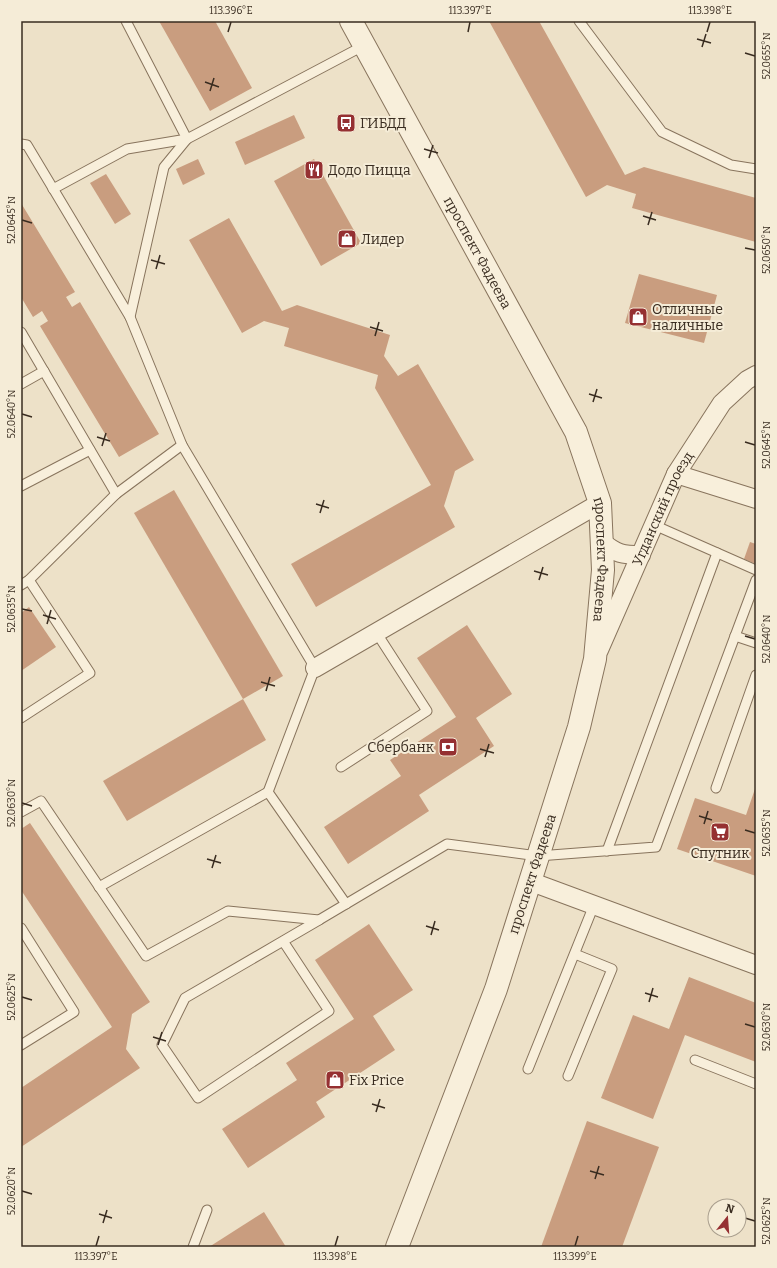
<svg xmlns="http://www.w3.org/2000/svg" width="777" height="1268" font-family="Bitter,serif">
  <rect width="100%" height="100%" fill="#ede1c8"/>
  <g fill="#c99d7f">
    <polygon points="159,21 215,21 252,88 210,111"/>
    <polygon points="489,21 539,21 625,175 644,167 756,198 756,242 632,208 636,194 607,185 586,197"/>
    <polygon points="294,115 305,138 245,165 235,142"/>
    <polygon points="198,159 205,174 183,185 176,169"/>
    <polygon points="314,159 361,243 321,266 274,181"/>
    <polygon points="106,174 131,214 115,224 90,183"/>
    <polygon points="21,203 75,292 66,297 72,307 80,302 159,434 119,457 40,326 48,321 42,311 33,317 21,297"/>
    <polygon points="229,218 282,311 297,305 390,335 384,356 398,376 418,364 474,460 455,471 444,506 455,527 316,607 291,564 431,485 375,388 378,375 284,346 289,328 264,321 242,333 189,240"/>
    <polygon points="639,274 717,295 704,343 625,323"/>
    <polygon points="174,490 283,676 243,699 134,513"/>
    <polygon points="750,542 756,544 756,564 744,559"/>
    <polygon points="29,607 56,647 21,671 21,613"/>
    <polygon points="467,625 512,694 476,718 494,746 419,795 429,811 348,864 324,827 401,776 390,760 456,717 417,658"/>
    <polygon points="243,699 266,740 127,821 103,781"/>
    <polygon points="756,786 756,876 677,849 695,798 746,815"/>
    <polygon points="30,823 150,1002 132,1014 126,1049 140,1068 21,1147 21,1088 112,1027 21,890 21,829"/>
    <polygon points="369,924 413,990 373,1016 395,1050 316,1102 325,1117 248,1168 222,1129 297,1080 286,1063 354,1019 315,960"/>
    <polygon points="689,977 756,1003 756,1062 685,1035 653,1119 601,1098 633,1015 669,1029"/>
    <polygon points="587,1121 659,1147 622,1247 541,1247"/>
    <polygon points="264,1212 286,1247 209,1247"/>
  </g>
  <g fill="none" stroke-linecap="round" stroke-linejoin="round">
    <g stroke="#88745d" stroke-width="11">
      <g id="service">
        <polyline points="126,21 187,139 164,167 130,317"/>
        <polyline points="579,21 662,132 731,165 756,169"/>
        <polyline points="21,144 27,145 130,317 182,445 315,668 268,792 346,904"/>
        <polyline points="53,189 127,149 187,139 365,45"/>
        <polyline points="21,332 116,494"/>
        <polyline points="21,384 44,371"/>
        <polyline points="21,486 90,450"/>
        <polyline points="654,525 756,570"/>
        <polyline points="21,585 29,580 116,494 182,445"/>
        <polyline points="735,636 756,643"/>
        <polyline points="21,718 90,673 29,580"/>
        <polyline points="341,767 427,711 376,632"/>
        <polyline points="716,788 756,675"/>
        <polyline points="21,812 41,801 146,956 228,911 319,920 447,844 538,856 656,847 756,580"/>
        <polyline points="607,851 717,553"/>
        <polyline points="99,887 268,792"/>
        <polyline points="21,928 74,1012 21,1045"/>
        <polyline points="283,941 185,998 162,1045 198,1098 329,1011 283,941 319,920"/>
        <polyline points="695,1060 756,1084"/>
        <polyline points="528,1069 594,905"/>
        <polyline points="568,1076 612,969 575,954"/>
        <polyline points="193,1247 207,1210"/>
      </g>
    </g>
    <g stroke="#88745d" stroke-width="20">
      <g id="minor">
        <polyline points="676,474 756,499"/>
        <path d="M 602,542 C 617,554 622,555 641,555"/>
        <path id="s1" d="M 599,650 L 676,474 L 722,403 L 747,380 L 756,375"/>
        <polyline points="315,668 600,503"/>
        <polyline points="529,881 756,965"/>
      </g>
    </g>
    <g stroke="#88745d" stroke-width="24">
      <g id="tertiary">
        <path id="s2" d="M 351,21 L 576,432 L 600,503 L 603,570 L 595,659 L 579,727 L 496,989 L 397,1247"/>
      </g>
    </g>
    <use href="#service" stroke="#f8efdb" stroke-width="9"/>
    <use href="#minor" stroke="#f8efdb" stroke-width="18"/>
    <use href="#tertiary" stroke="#f8efdb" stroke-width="22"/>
  </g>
  <path fill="none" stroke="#392c20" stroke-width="1.5" d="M 228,32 L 231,22M 468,32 L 470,22M 707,32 L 710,22M 697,39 L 711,43M 702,47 L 706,34M 745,53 L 755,56M 205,82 L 219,87M 210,91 L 214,78M 424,149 L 438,153M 429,158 L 433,145M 643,216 L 656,220M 22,220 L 32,223M 648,225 L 652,212M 745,248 L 755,250M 151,260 L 165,264M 156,269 L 160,255M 370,327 L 383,331M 375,336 L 379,322M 589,394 L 602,398M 593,402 L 597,389M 22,414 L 32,417M 97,437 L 110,441M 745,442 L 755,445M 102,446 L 106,433M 316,504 L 329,508M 320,513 L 324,500M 534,571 L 548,575M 539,580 L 543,567M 22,609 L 32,611M 43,615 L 56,619M 47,624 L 51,610M 745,636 L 755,639M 261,682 L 275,686M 266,691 L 270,677M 480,749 L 494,753M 485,757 L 489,744M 22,803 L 32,806M 699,816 L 712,820M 704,824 L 708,811M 745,830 L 755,833M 207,859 L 221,863M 212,868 L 216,855M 426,926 L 439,930M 431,935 L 435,921M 645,993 L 658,997M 22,997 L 32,1000M 649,1002 L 653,988M 745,1024 L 755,1027M 153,1037 L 166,1041M 158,1045 L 162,1032M 372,1104 L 385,1108M 376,1112 L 380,1099M 590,1171 L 604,1175M 595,1179 L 599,1166M 22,1191 L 32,1194M 99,1214 L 112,1218M 745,1218 L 755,1221M 103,1223 L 107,1210M 96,1246 L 99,1236M 335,1246 L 338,1236M 575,1246 L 578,1236"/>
  <defs>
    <g id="bus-square" transform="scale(1)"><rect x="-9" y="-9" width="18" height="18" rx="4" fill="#953032" stroke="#f5ecd7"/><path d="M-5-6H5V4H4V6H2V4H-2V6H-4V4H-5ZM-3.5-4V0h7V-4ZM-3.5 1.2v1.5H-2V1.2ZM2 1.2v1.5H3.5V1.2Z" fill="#fff"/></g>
    <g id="restaurant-square" transform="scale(1)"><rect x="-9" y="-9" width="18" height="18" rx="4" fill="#953032" stroke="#f5ecd7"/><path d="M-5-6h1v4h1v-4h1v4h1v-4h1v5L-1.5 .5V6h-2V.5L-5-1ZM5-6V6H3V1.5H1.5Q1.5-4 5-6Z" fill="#fff"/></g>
    <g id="shop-square" transform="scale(1)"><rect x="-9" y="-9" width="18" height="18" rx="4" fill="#953032" stroke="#f5ecd7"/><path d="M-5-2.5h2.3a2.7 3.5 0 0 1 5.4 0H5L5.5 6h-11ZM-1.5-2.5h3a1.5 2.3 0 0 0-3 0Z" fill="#fff"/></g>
    <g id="bank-square" transform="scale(1)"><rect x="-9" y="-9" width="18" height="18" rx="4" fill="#953032" stroke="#f5ecd7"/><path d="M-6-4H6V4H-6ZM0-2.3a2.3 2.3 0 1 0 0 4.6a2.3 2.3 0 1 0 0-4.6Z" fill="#fff"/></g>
    <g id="supermarket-square" transform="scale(1)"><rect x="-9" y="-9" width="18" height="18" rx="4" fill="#953032" stroke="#f5ecd7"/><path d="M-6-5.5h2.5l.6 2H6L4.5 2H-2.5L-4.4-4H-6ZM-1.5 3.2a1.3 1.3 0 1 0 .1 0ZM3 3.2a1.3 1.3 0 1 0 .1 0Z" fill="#fff"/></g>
  </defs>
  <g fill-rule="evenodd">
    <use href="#bus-square" x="346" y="123"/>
    <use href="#restaurant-square" x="314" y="170"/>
    <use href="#shop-square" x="347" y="239"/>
    <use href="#shop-square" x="638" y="317"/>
    <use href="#bank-square" x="448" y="747"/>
    <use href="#supermarket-square" x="720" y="832"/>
    <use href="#shop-square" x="335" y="1080"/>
  </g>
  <g text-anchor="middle" stroke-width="4" stroke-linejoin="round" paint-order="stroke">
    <g font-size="14" fill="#392c20" stroke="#f5ecd7" text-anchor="start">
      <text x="360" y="128">ГИБДД</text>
      <text x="328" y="175">Додо Пицца</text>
      <text x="361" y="244">Лидер</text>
      <text x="652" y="314">Отличные<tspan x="652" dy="16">наличные</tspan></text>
      <text x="434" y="752" text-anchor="end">Сбербанк</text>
      <text x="720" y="858" text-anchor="middle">Спутник</text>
      <text x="349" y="1085">Fix Price</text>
    </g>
    <g font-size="14" fill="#392c20" stroke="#f5ecd7">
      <text dy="5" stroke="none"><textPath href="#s2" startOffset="264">проспект Фадеева</textPath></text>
      <text dy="5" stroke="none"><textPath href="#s1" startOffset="155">Угданский проезд</textPath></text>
      <text dy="5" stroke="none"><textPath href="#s2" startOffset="600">проспект Фадеева</textPath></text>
      <text transform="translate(532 874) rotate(-72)" y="5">проспект Фадеева</text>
    </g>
  </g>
  <rect width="777" height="1268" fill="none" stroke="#f5ecd7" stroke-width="44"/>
  <g transform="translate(727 1218) rotate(17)"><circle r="19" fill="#f5ecd7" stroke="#aa9f8e"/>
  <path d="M0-3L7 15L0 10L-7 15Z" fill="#953032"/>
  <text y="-6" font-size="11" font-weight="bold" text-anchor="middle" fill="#392c20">N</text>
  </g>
  <rect x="22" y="22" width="733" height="1224" fill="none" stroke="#392c20" stroke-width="1.5"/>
  <g font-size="10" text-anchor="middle" fill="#392c20">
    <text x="231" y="14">113.396°E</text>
    <text x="470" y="14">113.397°E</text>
    <text x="710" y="14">113.398°E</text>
    <text transform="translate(766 56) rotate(-90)" y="4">52.0655°N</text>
    <text transform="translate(11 220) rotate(-90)" y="4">52.0645°N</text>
    <text transform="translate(766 250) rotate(-90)" y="4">52.0650°N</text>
    <text transform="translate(11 414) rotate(-90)" y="4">52.0640°N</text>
    <text transform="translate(766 445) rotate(-90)" y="4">52.0645°N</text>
    <text transform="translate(11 609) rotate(-90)" y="4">52.0635°N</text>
    <text transform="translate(766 639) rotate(-90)" y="4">52.0640°N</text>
    <text transform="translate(11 803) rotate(-90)" y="4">52.0630°N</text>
    <text transform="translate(766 833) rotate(-90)" y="4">52.0635°N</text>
    <text transform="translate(11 997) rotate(-90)" y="4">52.0625°N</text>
    <text transform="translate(766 1027) rotate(-90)" y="4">52.0630°N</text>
    <text transform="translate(11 1191) rotate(-90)" y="4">52.0620°N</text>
    <text transform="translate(766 1221) rotate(-90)" y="4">52.0625°N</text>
    <text x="96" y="1260">113.397°E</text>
    <text x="335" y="1260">113.398°E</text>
    <text x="575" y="1260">113.399°E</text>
  </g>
</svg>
